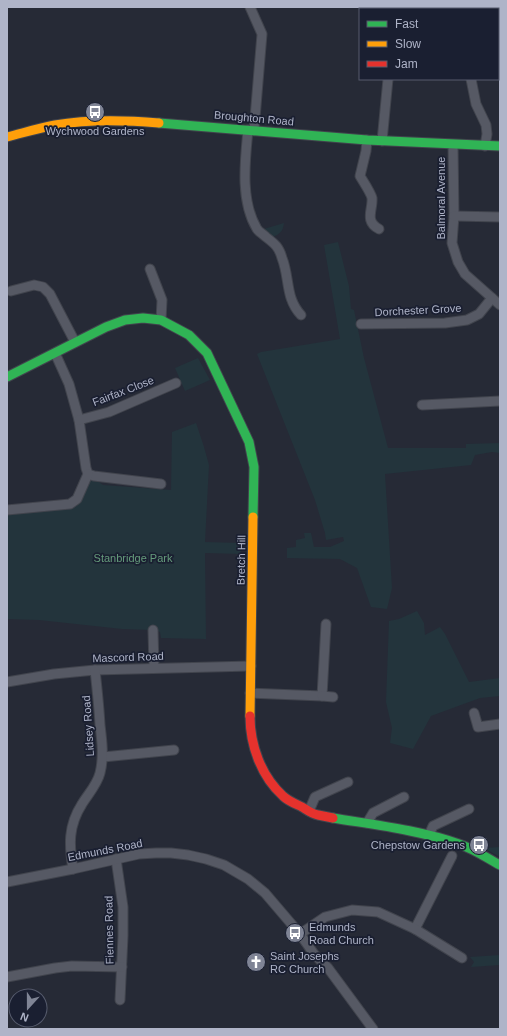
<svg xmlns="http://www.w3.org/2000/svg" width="507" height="1036" font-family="Arial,sans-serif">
  <rect width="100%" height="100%" fill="#262a36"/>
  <g fill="#23343c">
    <path d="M 284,223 C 283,231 280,234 273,237 L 264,229 Z"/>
    <polygon points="338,242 349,286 351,309 354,310 364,358 388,448 466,448 466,444 500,443 500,453 492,452 475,455 471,465 385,474 392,588 387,609 371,607 357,568 340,559 287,558 287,548 296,547 296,540 305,538 304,533 311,533 314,547 330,547 344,541 343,537 326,540 325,533 315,500 257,354 261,352 340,339 324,245"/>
    <polygon points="198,358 210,380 185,391 175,368"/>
    <polygon points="196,423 204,447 209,465 205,542 241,543 241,554 205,553 206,639 161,638 160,632 153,630 122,629 39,620 7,619 7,513 71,507 84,487 91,480 96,480 103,485 171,490 172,432"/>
    <polygon points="417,611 424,623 425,635 440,627 445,634 469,682 500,678 500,696 480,698 431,716 413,749 390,743 392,728 386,702 389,621 399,619"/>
    <polygon points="500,847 500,857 484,848"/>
    <polygon points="500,955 500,965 471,967 474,962 470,957"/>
  </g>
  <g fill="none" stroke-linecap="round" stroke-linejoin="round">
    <g stroke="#41444d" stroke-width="11">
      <g id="street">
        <polyline points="250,7 262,34 254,130"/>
        <polyline points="455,7 456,9"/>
        <polyline points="397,9 397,7"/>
        <polyline points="498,40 500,40"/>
        <polyline points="471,79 476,104 486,125 487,134 485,146"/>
        <path d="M 248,130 C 245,161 240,201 257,229 C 259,232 263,234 266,237 C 275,244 279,247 282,258 C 290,278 285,298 301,315"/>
        <path d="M 367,140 L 366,151 L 360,176 C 363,181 371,193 372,198 C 373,210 364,221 379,229"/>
        <polyline points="382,141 388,79"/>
        <polyline points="453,145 454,216 452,243 458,262 465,274 500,305"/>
        <polyline points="454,216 500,217"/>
        <polyline points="150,269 162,300 161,320"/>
        <polyline points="11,291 34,285 43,287 50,294 75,342"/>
        <polyline points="361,324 445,323 467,320 479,314 492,298"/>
        <polyline points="55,353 69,384 79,420 86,468 88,474 94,476 161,484"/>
        <polyline points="422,405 500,401"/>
        <polyline points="79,420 109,412 176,383"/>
        <polyline points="7,510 70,504 77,499 88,474"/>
        <polyline points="153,630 154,668"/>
        <polyline points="7,682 54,674 95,670 251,666"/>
        <polyline points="250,693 322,696 326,624"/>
        <polyline points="322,696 333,697"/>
        <polyline points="474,713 478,727 500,724"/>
        <polyline points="103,757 174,750"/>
        <polyline points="309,811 315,797 348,782"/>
        <polyline points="367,823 373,813 404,797"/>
        <polyline points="429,835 433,826 469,809"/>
        <polyline points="116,859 123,907 123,936 120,1000"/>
        <path d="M 73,869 C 69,845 68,826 82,804 C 88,794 97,785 100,773 C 104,757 102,741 100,725 C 99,706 97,688 95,670"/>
        <polyline points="7,882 73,869 139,854 156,853 171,853 188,855 206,859 224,865 248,879 265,893 300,934 314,954 328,968 373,1029"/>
        <polyline points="415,929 452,856"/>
        <polyline points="300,934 325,917 352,910 378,912 415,929 462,958"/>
        <polyline points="7,977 55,968 72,966 122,967"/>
      </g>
    </g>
    <g stroke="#41444d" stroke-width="11">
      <g id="fast">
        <polyline points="159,123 367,140 500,146"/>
        <polyline points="7,377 106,327 125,320 143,318 161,320 189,335 207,353 249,442 254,467 253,517"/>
        <path d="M 333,818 C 375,825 419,830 459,844 C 474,849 487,858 500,865"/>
      </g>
    </g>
    <g stroke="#41444d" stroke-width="11">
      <g id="slow">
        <path d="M 7,137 C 23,133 39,128 55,125 C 89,119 125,120 159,123"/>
        <polyline points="250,716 253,517"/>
      </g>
    </g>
    <g stroke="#41444d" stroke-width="11">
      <path id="jam" d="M 250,716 C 250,745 261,776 283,796 C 288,801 296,804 302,807 C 307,810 312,814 318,815 C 323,816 328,817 333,818"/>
    </g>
    <use href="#street" stroke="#565964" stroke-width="9"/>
    <use href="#fast" stroke="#30b455" stroke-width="9"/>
    <use href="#slow" stroke="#ff9f0a" stroke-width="9"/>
    <use href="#jam" stroke="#e5322d" stroke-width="9"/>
  </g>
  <defs>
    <g id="bus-disc" transform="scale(1)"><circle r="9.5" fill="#7f8495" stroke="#1a1f31"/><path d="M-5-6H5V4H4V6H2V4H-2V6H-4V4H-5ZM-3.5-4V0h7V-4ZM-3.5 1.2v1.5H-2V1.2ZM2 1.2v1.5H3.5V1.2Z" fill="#fff"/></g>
    <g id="church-disc" transform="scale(1)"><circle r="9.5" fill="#7f8495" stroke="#1a1f31"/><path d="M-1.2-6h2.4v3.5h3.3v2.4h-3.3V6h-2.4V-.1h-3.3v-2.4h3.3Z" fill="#fff"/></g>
  </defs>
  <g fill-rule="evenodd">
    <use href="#bus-disc" x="95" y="112"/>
    <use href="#bus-disc" x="479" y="845"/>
    <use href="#bus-disc" x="295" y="933"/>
    <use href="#church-disc" x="256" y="962"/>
  </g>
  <g text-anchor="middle" stroke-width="3.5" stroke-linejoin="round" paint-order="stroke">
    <g font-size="11" fill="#afb4c8" stroke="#1a1f31">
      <text transform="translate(254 118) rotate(5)" y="4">Broughton Road</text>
      <text transform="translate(441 198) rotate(-90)" y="4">Balmoral Avenue</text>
      <text transform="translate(418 310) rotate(-3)" y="4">Dorchester Grove</text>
      <text transform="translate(123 391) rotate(-21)" y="4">Fairfax Close</text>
      <text transform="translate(241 560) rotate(-89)" y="4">Bretch Hill</text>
      <text transform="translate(128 657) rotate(-2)" y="4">Mascord Road</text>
      <text transform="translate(88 726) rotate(-94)" y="4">Lidsey Road</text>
      <text transform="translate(105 850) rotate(-11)" y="4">Edmunds Road</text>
      <text transform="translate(109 930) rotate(-91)" y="4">Fiennes Road</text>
    </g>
    <g font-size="11" fill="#afb4c8" stroke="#1a1f31" text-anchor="start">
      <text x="95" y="135" text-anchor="middle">Wychwood Gardens</text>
      <text x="465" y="849" text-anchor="end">Chepstow Gardens</text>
      <text x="309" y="931">Edmunds<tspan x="309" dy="13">Road Church</tspan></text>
      <text x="270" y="960">Saint Josephs<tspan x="270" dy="13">RC Church</tspan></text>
    </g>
    <g font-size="11" fill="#659b7b" stroke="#1a1f31">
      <text x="133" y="562">Stanbridge Park</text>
    </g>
  </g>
  <rect width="507" height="1036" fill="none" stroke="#afb4c8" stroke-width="16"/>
  <rect x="359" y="8" width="140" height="72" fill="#1a1f31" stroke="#565b6d"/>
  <rect x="367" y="21" width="20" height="6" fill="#30b455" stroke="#565b6d"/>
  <text x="395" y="28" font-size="12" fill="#afb4c8">Fast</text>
  <rect x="367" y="41" width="20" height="6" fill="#ff9f0a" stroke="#565b6d"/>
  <text x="395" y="48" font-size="12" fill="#afb4c8">Slow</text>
  <rect x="367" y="61" width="20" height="6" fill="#e5322d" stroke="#565b6d"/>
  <text x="395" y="68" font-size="12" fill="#afb4c8">Jam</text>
  <g transform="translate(28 1008) rotate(201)"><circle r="19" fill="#1a1f31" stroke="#565b6d"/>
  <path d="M0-3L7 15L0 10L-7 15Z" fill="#7f8495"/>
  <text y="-6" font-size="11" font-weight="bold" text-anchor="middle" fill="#afb4c8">N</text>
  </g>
</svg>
